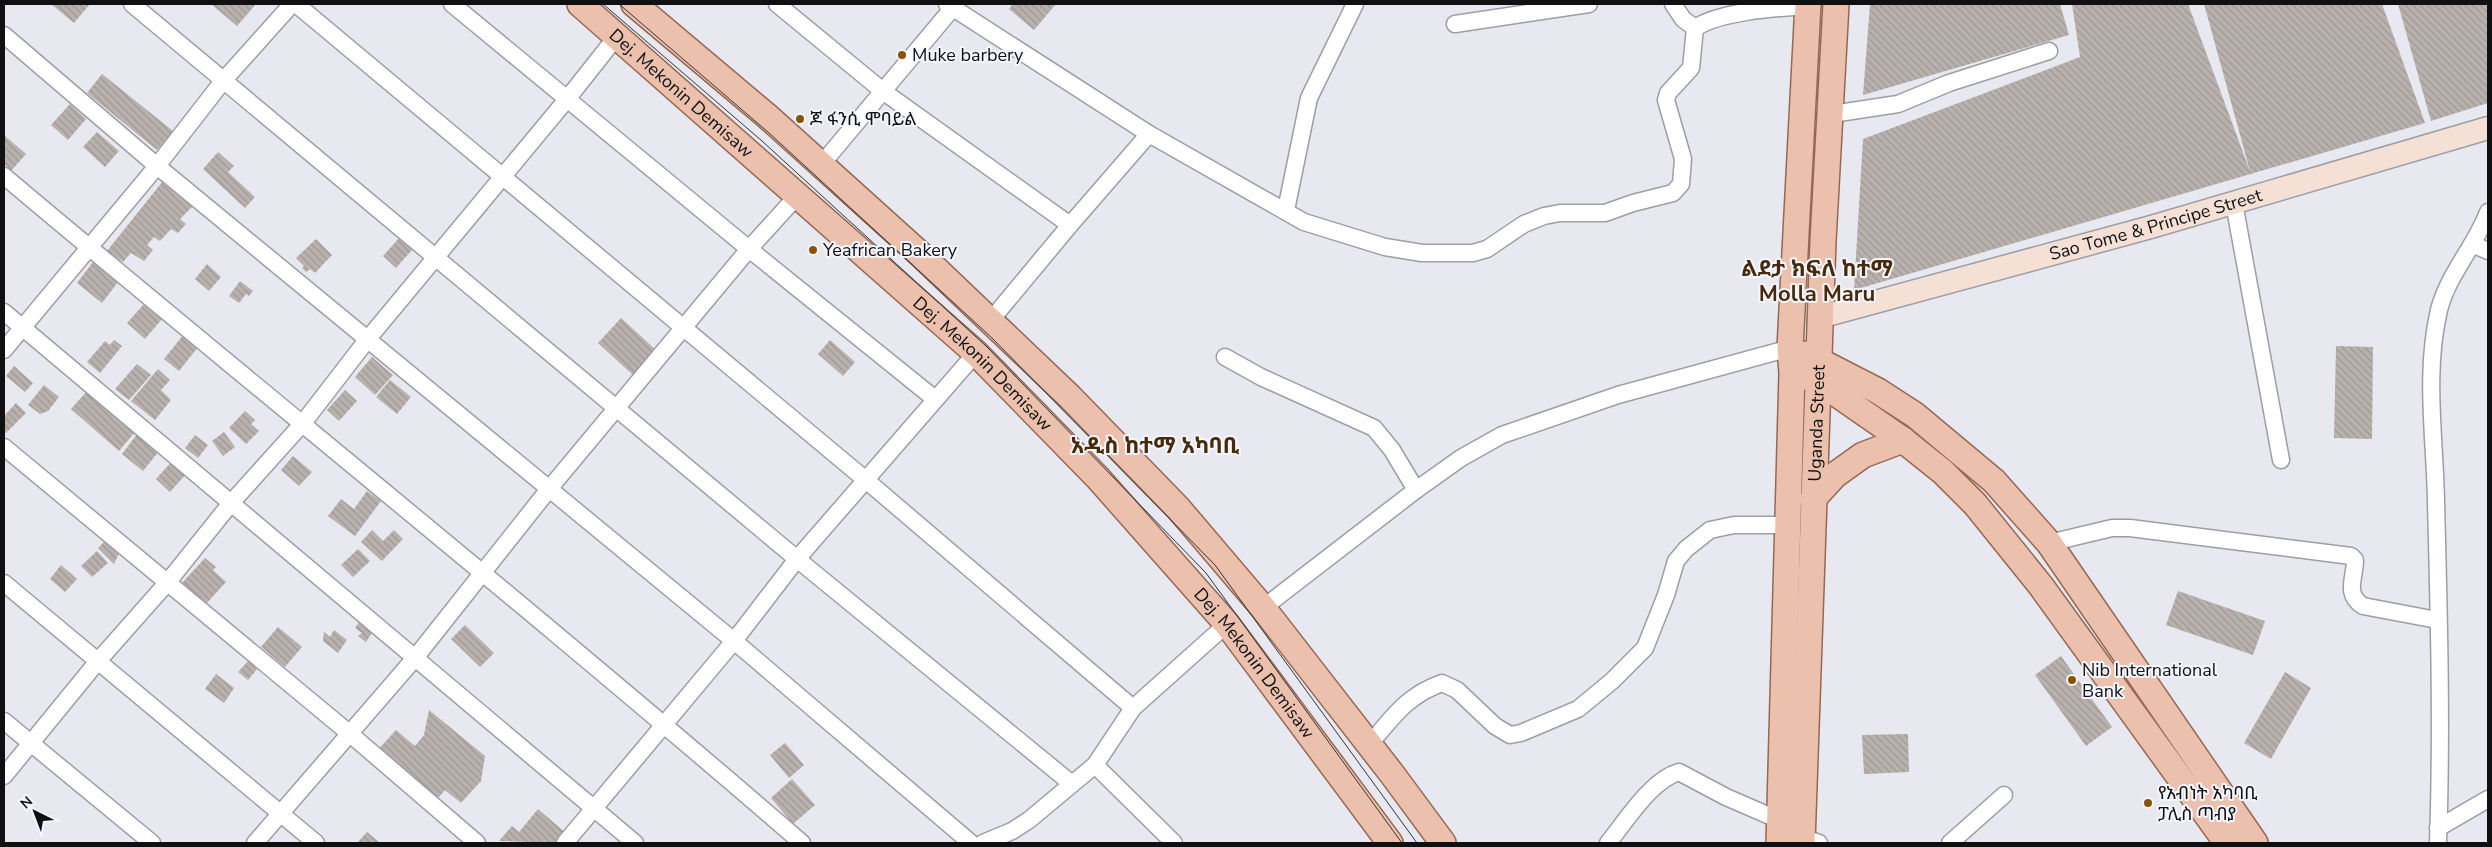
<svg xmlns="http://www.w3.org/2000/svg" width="2492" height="847" font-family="'Nunito Sans','Noto Sans Ethiopic',sans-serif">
  <defs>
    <pattern id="building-back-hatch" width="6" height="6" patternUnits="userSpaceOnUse" patternTransform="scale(1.25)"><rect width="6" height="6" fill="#b9b1ad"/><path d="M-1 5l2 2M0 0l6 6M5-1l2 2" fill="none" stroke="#9e9794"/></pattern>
  </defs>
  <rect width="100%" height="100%" fill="#e8e9f0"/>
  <g fill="url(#building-back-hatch)">
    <polygon points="51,4 90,4 74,23"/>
    <polygon points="211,4 256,4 237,26"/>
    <polygon points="1013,4 1056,4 1034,30 1009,9"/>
    <polygon points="1870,4 2060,4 2069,35 1863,95"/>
    <polygon points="2072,4 2188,4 2250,171 2204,4 2382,4 2425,123 1854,290 1863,139 2080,57"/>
    <polygon points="2398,4 2488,4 2488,103 2431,121"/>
    <polygon points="102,74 173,131 157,150 87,93"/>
    <polygon points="70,104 86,119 68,140 51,125"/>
    <polygon points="97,132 119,151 105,167 83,147"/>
    <polygon points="4,135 26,154 11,171 4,164"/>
    <polygon points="218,152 234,166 228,172 255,197 245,208 203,169"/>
    <polygon points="163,181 195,204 180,219 186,224 178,233 171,229 160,241 154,237 147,245 153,250 144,261 131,253 123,262 107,251"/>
    <polygon points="400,237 413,249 396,268 383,256"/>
    <polygon points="316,239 332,255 315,273 310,269 306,272 302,268 304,266 296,258"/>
    <polygon points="93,262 118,282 102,303 77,283"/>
    <polygon points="207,264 221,277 209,291 195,279"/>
    <polygon points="240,281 253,291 249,296 246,294 239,303 229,296"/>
    <polygon points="144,304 162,319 145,339 127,323"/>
    <polygon points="621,318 656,350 633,375 598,343"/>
    <polygon points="184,334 199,346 179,371 164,359"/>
    <polygon points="114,340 122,346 100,373 87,362 105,341 110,345"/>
    <polygon points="830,340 855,362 843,376 818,354"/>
    <polygon points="2336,346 2373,347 2372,439 2334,438"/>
    <polygon points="372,357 393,375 375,395 355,377"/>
    <polygon points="137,364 151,375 129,400 115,389"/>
    <polygon points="14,366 33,383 25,392 6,376"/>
    <polygon points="158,369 170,380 161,390 171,400 155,420 131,401"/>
    <polygon points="390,380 411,397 397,414 376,397"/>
    <polygon points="44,385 59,397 48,411 40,414 28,405"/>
    <polygon points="88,390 135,432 119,451 71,409"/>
    <polygon points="345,390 357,401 339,421 327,410"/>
    <polygon points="16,403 26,413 6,433 4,430 4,416"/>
    <polygon points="245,411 255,420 251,424 259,431 246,444 229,428"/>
    <polygon points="224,432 235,447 223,456 212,441"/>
    <polygon points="138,433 160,450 143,471 122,454"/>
    <polygon points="195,435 208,445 198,458 185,448"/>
    <polygon points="293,456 312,472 299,486 281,470"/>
    <polygon points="174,459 188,472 170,492 156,479"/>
    <polygon points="367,491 381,501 355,536 328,516 341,499 354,509"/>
    <polygon points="372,530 383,541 394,530 403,539 382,561 361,542"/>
    <polygon points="109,537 121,549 114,564 98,548"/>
    <polygon points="358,549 370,561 353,577 341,565"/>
    <polygon points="97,551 108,563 92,577 81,566"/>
    <polygon points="205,558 216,567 213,570 226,582 206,604 182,583"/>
    <polygon points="61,565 77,579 65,592 50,579"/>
    <polygon points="2178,591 2265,621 2253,655 2166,625"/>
    <polygon points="363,617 376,627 366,642 358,636 362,633 355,628"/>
    <polygon points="465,625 494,653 480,667 451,639"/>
    <polygon points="278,627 302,647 285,667 261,647"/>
    <polygon points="334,630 347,640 338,653 323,641 324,632 330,637"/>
    <polygon points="2061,656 2112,727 2086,746 2035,675"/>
    <polygon points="248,661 257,669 248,680 238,672"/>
    <polygon points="2285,672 2311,688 2271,759 2244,743"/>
    <polygon points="216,674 234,688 224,703 205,689"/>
    <polygon points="429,710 485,756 481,781 461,803 445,790 432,805 374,754 396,730 415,746 424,735"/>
    <polygon points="1908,734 1909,772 1864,774 1862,735"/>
    <polygon points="785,743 804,765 789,778 770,755"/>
    <polygon points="792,779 815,805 793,824 771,798"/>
    <polygon points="538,809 567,834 559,843 499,841 512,826 519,832"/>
    <polygon points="367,832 380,843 357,843"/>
  </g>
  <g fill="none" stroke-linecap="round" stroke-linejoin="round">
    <g stroke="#9d9ea5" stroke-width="19">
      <g id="minor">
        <polyline points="132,4 797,559 1072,784"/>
        <polyline points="296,4 867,481 1133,708"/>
        <polyline points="452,4 749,249 935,399"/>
        <polyline points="777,4 884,92 1070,225"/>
        <path d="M 947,4 L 1149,134 L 1304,222 L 1385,247 L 1422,253 L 1473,253 L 1487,249 L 1524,224 L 1544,216 L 1560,213 L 1605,213 L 1633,203 L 1673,193 L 1681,184 L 1683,159 L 1666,100 L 1668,93 L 1691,68 L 1695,28 C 1721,11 1777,8 1808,6"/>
        <polyline points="1673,4 1683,19 1695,28"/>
        <polyline points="1455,24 1589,4"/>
        <polyline points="4,35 157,166 734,641 971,843"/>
        <polyline points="1832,114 1898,104 1949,83 2049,51"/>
        <polyline points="821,165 956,4"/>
        <path d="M 4,176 C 269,399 540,616 802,843"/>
        <polyline points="2234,203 2281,460"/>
        <polyline points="1286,210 1309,98 1355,4"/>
        <polyline points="2472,244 2488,251"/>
        <polyline points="4,312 635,843"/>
        <polyline points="991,320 1070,225 1149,134"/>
        <polyline points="4,350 157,166 223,81 292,4"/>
        <polyline points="1225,357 1261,377 1374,428 1392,450 1416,490"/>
        <polyline points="4,447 349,733 477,843"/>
        <path d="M 2049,543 L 2112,528 L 2130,528 L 2351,556 L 2355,560 C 2355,578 2344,594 2363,606 L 2437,620"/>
        <polyline points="4,583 316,843"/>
        <polyline points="1263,608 1416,490 1461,458 1502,435 1618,395 1790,348"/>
        <polyline points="4,721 152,843"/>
        <path d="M 1369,745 C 1393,717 1406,696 1442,683 L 1457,690 L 1495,726 L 1510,735 L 1521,733 L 1578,709 L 1612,681 L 1645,648 L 1666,595 L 1676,561 L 1686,549 L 1710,530 L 1734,525 L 1788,525"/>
        <polyline points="1095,765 1174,843"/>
        <polyline points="4,776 98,661 167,583 231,503 303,423 367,340 568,98 617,36"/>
        <polyline points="2438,828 2488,799"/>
        <polyline points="1802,837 1819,843"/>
        <polyline points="255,843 415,658 549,489 749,249 798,195"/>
        <polyline points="565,843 734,641 797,559 976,353"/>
        <polyline points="983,843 1012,831 1029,820 1095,765 1133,708 1227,624"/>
        <path d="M 1608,843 C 1626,821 1651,780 1679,772 L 1726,797 L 1779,820"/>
        <polyline points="1950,843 2004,795"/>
        <path d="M 2438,843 C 2442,730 2439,616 2436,502 C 2435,438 2424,374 2439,310 C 2448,274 2475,247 2488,212"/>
      </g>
    </g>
    <g stroke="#9d9ea5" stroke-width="25">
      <g id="secondary">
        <path id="s1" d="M 1820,317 L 2151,227 L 2488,128"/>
      </g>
    </g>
    <g stroke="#956854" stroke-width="28">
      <g id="primary">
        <path id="s2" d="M 580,4 L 976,353 L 1098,478 L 1227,624 L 1390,843"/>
        <polyline points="634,4 767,116 920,254 1070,397 1178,508 1263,608 1392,774 1443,843"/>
        <polyline points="1806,354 1878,391 1915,415 1994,481 2049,543 2255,843"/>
        <polyline points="1806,377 1818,381 1903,440 1943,472 1975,504 2041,586 2227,843"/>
        <polyline points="1813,499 1835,475 1863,455 1903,440"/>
        <polyline points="1779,843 1792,373 1790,348 1808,4"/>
        <path id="s3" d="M 1802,843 L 1823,241 L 1836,4"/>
      </g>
    </g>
    <use href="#minor" stroke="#fff" stroke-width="16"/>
    <use href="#secondary" stroke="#f5e0d6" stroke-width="22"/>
    <use href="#primary" stroke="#ebc1ad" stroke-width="25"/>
    <g stroke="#333336" stroke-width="1">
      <polyline points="603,4 762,141 986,346 1206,573 1402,843"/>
      <polyline points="619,4 769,133 992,338 1215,565 1417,843"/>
    </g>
  </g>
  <g fill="#895303" stroke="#f5f6fe" stroke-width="2">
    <circle cx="902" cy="55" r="5"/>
    <circle cx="800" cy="119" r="5"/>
    <circle cx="813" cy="250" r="5"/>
    <circle cx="2072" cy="680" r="5"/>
    <circle cx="2148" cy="803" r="5"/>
  </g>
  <g text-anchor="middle" stroke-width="4" stroke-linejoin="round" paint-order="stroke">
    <g font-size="18" fill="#101012" stroke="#f5f6fe" text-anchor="start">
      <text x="912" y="61">Muke barbery</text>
      <text x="810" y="125">ጆ ፋንሲ ሞባይል</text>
      <text x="823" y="256">Yeafrican Bakery</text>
      <text x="2082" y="676">Nib International<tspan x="2082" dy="21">Bank</tspan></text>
      <text x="2158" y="799">የአብነት አካባቢ<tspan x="2158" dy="21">ፓሊስ ጣብያ</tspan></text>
    </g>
    <g font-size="18" fill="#101012" stroke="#f5f6fe">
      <text dy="6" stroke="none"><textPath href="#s2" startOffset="135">Dej. Mekonin Demisaw</textPath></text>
      <text dy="6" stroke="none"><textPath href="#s1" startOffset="348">Sao Tome &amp; Principe Street</textPath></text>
      <text dy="6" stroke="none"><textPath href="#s2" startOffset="540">Dej. Mekonin Demisaw</textPath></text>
      <text dy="6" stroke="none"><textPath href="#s3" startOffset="420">Uganda Street</textPath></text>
      <text dy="6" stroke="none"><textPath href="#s2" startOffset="945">Dej. Mekonin Demisaw</textPath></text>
    </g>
    <g font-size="22" font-weight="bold" fill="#462b0b" stroke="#f5f6fe">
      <text x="1817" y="276">ልደታ ክፍለ ከተማ<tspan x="1817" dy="25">Molla Maru</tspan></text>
      <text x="1155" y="453">አዲስ ከተማ አካባቢ</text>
    </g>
  </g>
  <rect width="2492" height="847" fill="none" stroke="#101012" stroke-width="10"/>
  <g transform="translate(35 812) rotate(318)" stroke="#f5f6fe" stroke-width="4" paint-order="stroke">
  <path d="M0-4L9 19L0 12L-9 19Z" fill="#101012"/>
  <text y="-8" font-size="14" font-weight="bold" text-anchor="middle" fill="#101012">N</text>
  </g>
</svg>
